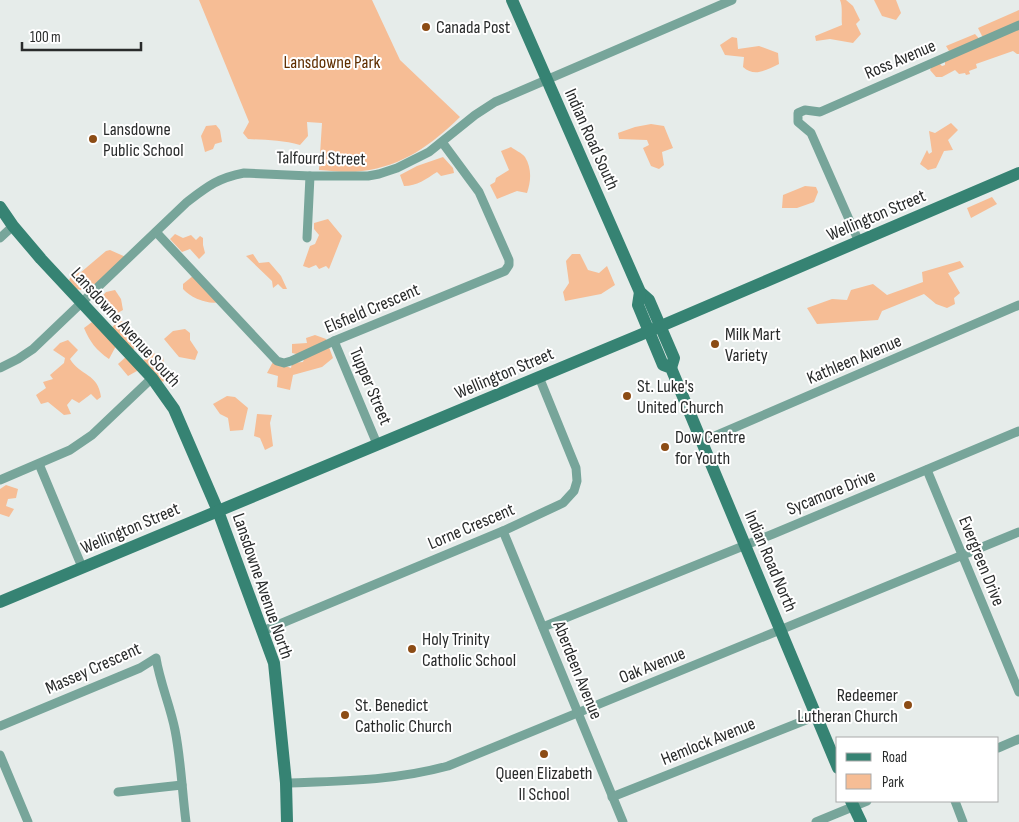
<svg xmlns="http://www.w3.org/2000/svg" width="1019" height="822" font-family="'Sofia Sans Condensed',sans-serif">
  <rect width="100%" height="100%" fill="#e6ecea"/>
  <g fill="#f6bd95">
    <path d="M 199,0 L 372,0 L 400,60 L 460,117 C 431,145 403,166 362,171 C 348,173 333,171 319,170 L 322,123 L 307,122 L 308,136 L 300,145 C 283,140 265,140 248,139 L 243,133 L 249,122 Z"/>
    <path d="M 840,0 L 846,0 L 853,6 L 860,20 L 856,24 L 861,34 L 853,43 L 830,39 L 816,41 L 815,36 L 842,25 C 841,17 843,7 840,0 Z"/>
    <polygon points="874,0 896,0 901,13 896,20 882,16"/>
    <polygon points="1019,10 1019,54 1017,54 1013,51 976,64 977,68 969,71 970,74 966,75 965,73 959,74 955,70 942,77 936,77 930,70 933,64 939,63 942,66 945,65 945,60 952,56 946,46 975,34 983,43 989,41 982,36 978,28"/>
    <path d="M 732,37 L 737,38 L 738,49 L 759,46 L 778,53 L 779,64 C 768,69 755,78 743,67 L 744,57 L 725,55 L 720,45 Z"/>
    <polygon points="951,123 958,130 948,140 953,150 944,151 936,168 928,170 920,164 927,150 929,154 932,152 929,131 935,133"/>
    <polygon points="651,124 664,126 673,148 662,152 664,165 659,169 651,166 643,148 649,145 647,140 619,139 618,133 635,127"/>
    <polygon points="216,125 220,130 222,142 215,144 213,149 205,152 201,136 206,126"/>
    <path d="M 511,147 C 515,150 522,153 525,157 C 532,168 531,182 527,193 L 517,191 L 497,199 L 490,185 L 495,182 L 496,178 L 509,170 L 501,151 Z"/>
    <path d="M 443,157 L 453,168 L 454,173 L 441,176 L 437,172 C 426,179 417,186 404,186 L 400,175 L 417,166 Z"/>
    <polygon points="805,186 816,187 818,192 814,202 797,208 782,208 783,195"/>
    <polygon points="992,197 997,204 971,218 967,208"/>
    <polygon points="328,219 342,236 329,269 326,266 319,269 316,265 309,268 303,266 310,246 315,244 319,235 314,229 314,223"/>
    <polygon points="175,234 183,238 191,235 196,240 200,236 203,238 203,245 205,253 199,259 190,249 182,252 170,239"/>
    <polygon points="110,250 128,258 93,292 76,289 69,280 75,270 80,273 106,251"/>
    <polygon points="253,254 259,263 269,262 281,276 287,289 283,289 278,284 273,288 272,281 246,256"/>
    <polygon points="572,254 580,254 588,270 599,273 607,266 615,285 601,294 565,301 563,292 569,283 566,261"/>
    <polygon points="960,261 964,267 948,273 960,293 954,298 955,304 947,308 936,304 924,294 882,311 878,320 817,324 807,308 832,299 847,300 851,290 873,284 887,295 923,282 922,272"/>
    <path d="M 194,275 L 220,302 C 208,305 191,298 183,289 L 183,284 Z"/>
    <polygon points="115,290 121,299 123,310 112,316 102,309 99,300 106,292"/>
    <path d="M 118,321 L 127,322 L 139,342 L 133,350 L 116,346 L 109,359 C 96,350 90,342 84,328 L 92,322 L 106,334 Z"/>
    <polygon points="185,329 190,333 190,340 198,352 195,360 179,357 164,339 173,331"/>
    <polygon points="315,335 326,339 333,358 322,367 293,375 290,390 277,387 278,376 267,373 274,360 280,364 291,368 292,363 303,362 305,356 292,353 292,344 307,343 306,338"/>
    <path d="M 68,340 L 78,350 L 70,359 C 80,376 98,373 101,397 L 97,400 L 91,394 L 79,403 L 72,399 L 67,405 L 71,414 L 64,415 L 48,402 L 41,404 L 36,395 L 46,388 L 43,382 L 53,379 L 50,375 L 64,363 L 65,358 L 53,350 L 60,343 Z"/>
    <polygon points="148,351 163,357 164,365 176,375 176,379 160,382 144,367 128,376 118,364 127,356 143,362"/>
    <polygon points="227,396 235,397 248,408 243,430 230,431 228,418 220,414 213,404"/>
    <polygon points="257,414 272,415 270,423 273,446 265,450 260,438 254,436"/>
    <polygon points="6,485 18,489 16,498 8,499 6,506 14,509 9,517 0,514 0,489"/>
  </g>
  <g fill="none" stroke-linecap="round" stroke-linejoin="round">
    <g stroke="#77a59a" stroke-width="9">
      <polyline points="156,232 277,361 284,363 291,361 334,341 505,271 509,265 509,260 479,192 442,142"/>
      <polyline points="0,238 13,226"/>
      <polyline points="307,238 310,176"/>
      <polyline points="859,242 811,133 798,122 798,113 805,110 820,112 1019,25"/>
      <polyline points="334,341 377,444"/>
      <path d="M 0,368 L 18,359 L 33,349 L 187,202 C 208,186 218,178 244,173 L 310,176 L 368,176 L 379,174 L 397,168 L 429,152 L 475,115 L 495,102 L 732,0"/>
      <polyline points="701,442 1019,305"/>
      <polyline points="39,464 82,567"/>
      <polyline points="927,470 1019,692"/>
      <polyline points="0,480 70,450 92,435 152,378"/>
      <polyline points="503,531 623,822"/>
      <polyline points="543,627 773,534 1019,431"/>
      <polyline points="263,631 503,531 563,503 574,491 577,481 576,468 539,377"/>
      <path d="M 0,726 L 140,668 L 156,658 C 160,683 170,705 175,730 C 181,760 182,791 186,822"/>
      <polyline points="998,748 1019,739"/>
      <polyline points="0,755 28,822"/>
      <path d="M 286,783 C 342,781 393,781 448,766 L 1019,532"/>
      <polyline points="118,792 182,785"/>
      <polyline points="612,797 816,716"/>
      <polyline points="955,801 963,822"/>
      <polyline points="816,822 867,801"/>
    </g>
    <g stroke="#368373" stroke-width="12">
      <polyline points="512,0 640,292 649,300 674,358 671,368"/>
      <polyline points="0,207 13,226 41,259 152,378 174,409 218,511 274,663 286,783 287,822"/>
      <polyline points="640,292 638,305 663,365 671,368 838,768"/>
      <polyline points="0,602 640,335 1019,173"/>
      <polyline points="851,801 861,822"/>
    </g>
  </g>
  <g fill="#8c4c15" stroke="#fff" stroke-width="2">
    <circle cx="426" cy="27" r="5"/>
    <circle cx="93" cy="139" r="5"/>
    <circle cx="715" cy="344" r="5"/>
    <circle cx="627" cy="396" r="5"/>
    <circle cx="665" cy="447" r="5"/>
    <circle cx="412" cy="649" r="5"/>
    <circle cx="908" cy="705" r="5"/>
    <circle cx="345" cy="715" r="5"/>
    <circle cx="544" cy="754" r="5"/>
  </g>
  <g text-anchor="middle" stroke-width="4" stroke-linejoin="round" paint-order="stroke">
    <g font-size="18" fill="#292b2b" stroke="#fff" text-anchor="start">
      <text x="436" y="33">Canada Post</text>
      <text x="103" y="135">Lansdowne<tspan x="103" dy="21">Public School</tspan></text>
      <text x="725" y="340">Milk Mart<tspan x="725" dy="21">Variety</tspan></text>
      <text x="637" y="392">St. Luke's<tspan x="637" dy="21">United Church</tspan></text>
      <text x="675" y="443">Dow Centre<tspan x="675" dy="21">for Youth</tspan></text>
      <text x="422" y="645">Holy Trinity<tspan x="422" dy="21">Catholic School</tspan></text>
      <text x="898" y="701" text-anchor="end">Redeemer<tspan x="898" dy="21">Lutheran Church</tspan></text>
      <text x="355" y="711">St. Benedict<tspan x="355" dy="21">Catholic Church</tspan></text>
      <text x="544" y="779" text-anchor="middle">Queen Elizabeth<tspan x="544" dy="21">II School</tspan></text>
    </g>
    <g font-size="18" fill="#292b2b" stroke="#fff">
      <text transform="translate(900 59) rotate(-23)" y="6">Ross Avenue</text>
      <text transform="translate(592 139) rotate(66)" y="6">Indian Road South</text>
      <text transform="translate(321 158) rotate(1)" y="6">Talfourd Street</text>
      <text transform="translate(876 215) rotate(-23)" y="6">Wellington Street</text>
      <text transform="translate(372 308) rotate(-23)" y="6">Elsfield Crescent</text>
      <text transform="translate(126 327) rotate(48)" y="6">Lansdowne Avenue South</text>
      <text transform="translate(854 359) rotate(-23)" y="6">Kathleen Avenue</text>
      <text transform="translate(504 373) rotate(-23)" y="6">Wellington Street</text>
      <text transform="translate(371 386) rotate(67)" y="6">Tupper Street</text>
      <text transform="translate(831 492) rotate(-22)" y="6">Sycamore Drive</text>
      <text transform="translate(471 526) rotate(-23)" y="6">Lorne Crescent</text>
      <text transform="translate(130 528) rotate(-23)" y="6">Wellington Street</text>
      <text transform="translate(771 561) rotate(67)" y="6">Indian Road North</text>
      <text transform="translate(982 561) rotate(68)" y="6">Evergreen Drive</text>
      <text transform="translate(263 586) rotate(71)" y="6">Lansdowne Avenue North</text>
      <text transform="translate(652 665) rotate(-22)" y="6">Oak Avenue</text>
      <text transform="translate(93 668) rotate(-24)" y="6">Massey Crescent</text>
      <text transform="translate(578 670) rotate(68)" y="6">Aberdeen Avenue</text>
      <text transform="translate(708 741) rotate(-22)" y="6">Hemlock Avenue</text>
    </g>
    <g font-size="18" fill="#5f2e00" stroke="#fff">
      <text x="332" y="68">Lansdowne Park</text>
    </g>
  </g>
  <rect x="836" y="737" width="162" height="65" fill="#ffffff" stroke="#a9aaaa"/>
  <rect x="846" y="753" width="25" height="8" fill="#368373" stroke="#a9aaaa"/>
  <text x="882" y="762" font-size="15" fill="#292b2b">Road</text>
  <rect x="846" y="774" width="25" height="15" fill="#f6bd95" stroke="#a9aaaa"/>
  <text x="882" y="787" font-size="15" fill="#292b2b">Park</text>
  <path d="M22 42v8h119v-8" fill="none" stroke="#292b2b" stroke-width="2.5"/>
  <text x="30" y="42" font-size="15" fill="#292b2b" stroke="#ffffff" stroke-width="4" paint-order="stroke">100 m</text>
</svg>
